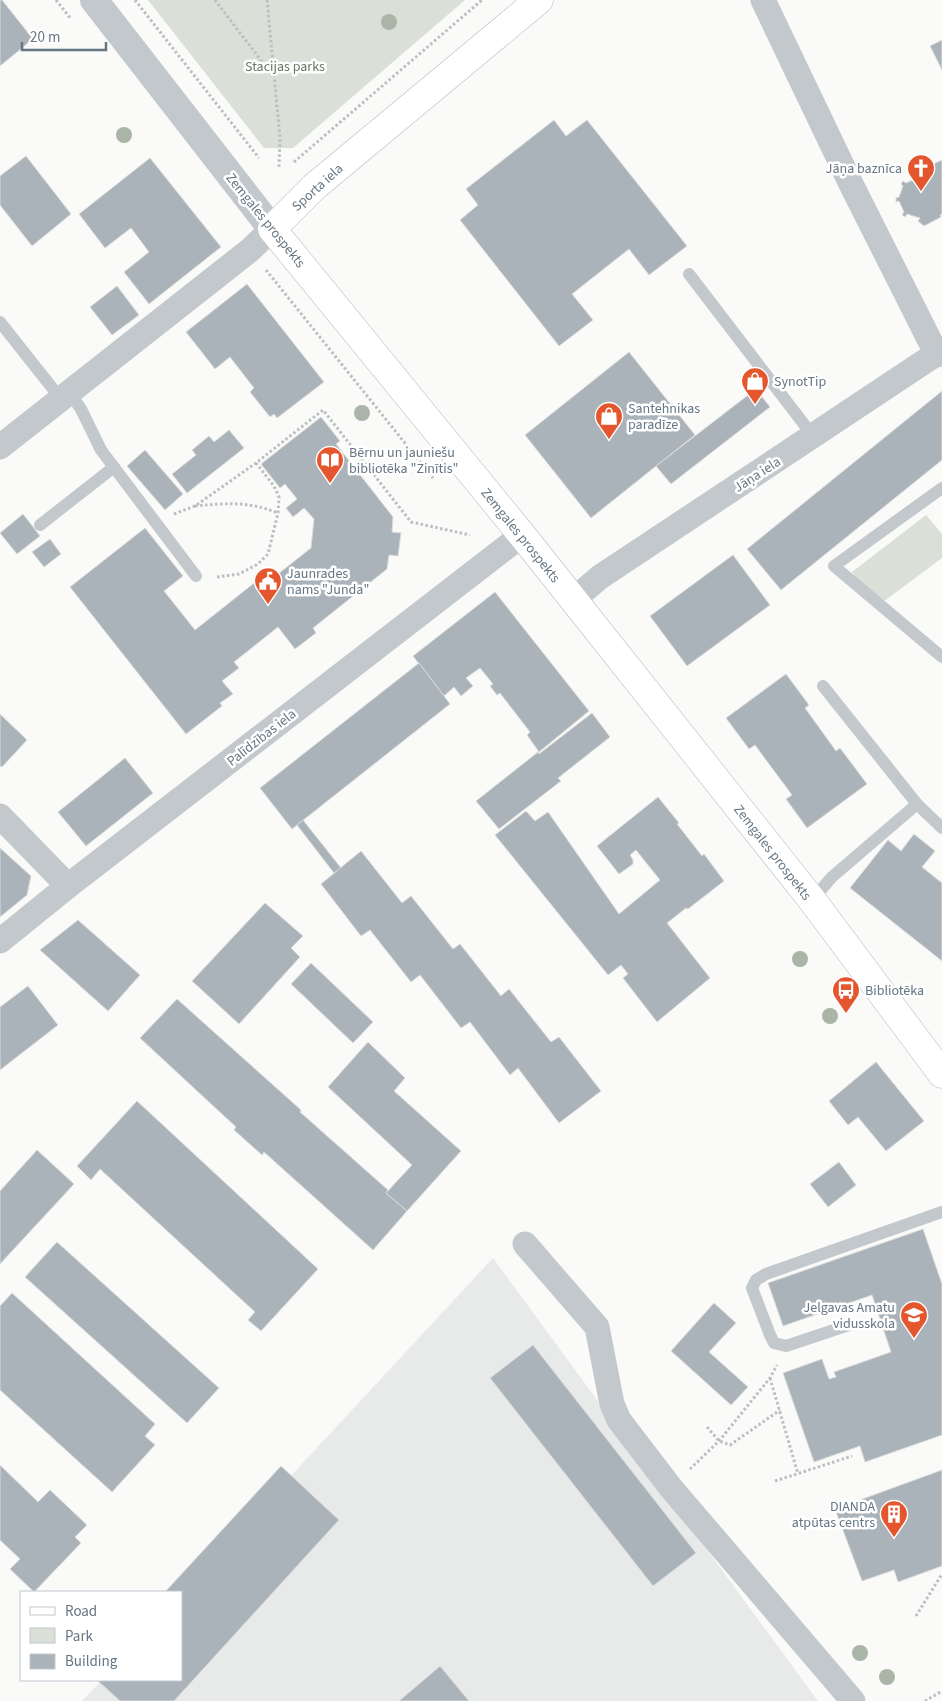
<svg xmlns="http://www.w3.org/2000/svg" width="942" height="1701" font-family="'Source Sans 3',sans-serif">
  <rect width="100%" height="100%" fill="#fafaf8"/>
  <polygon fill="#e8e9e9" points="493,1258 818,1701 82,1701 102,1680 181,1680 181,1594"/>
  <g fill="#dadfd7">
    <polygon points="148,0 465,0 293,148 264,148"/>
    <polygon points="926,515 942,534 942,558 879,605 852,572"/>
  </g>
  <g fill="#aab3b9" stroke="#dcdcda">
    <polygon points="0,0 2,0 33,39 0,66"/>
    <polygon points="942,40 942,70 930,46"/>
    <polygon points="554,120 566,136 587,120 687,246 649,275 629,249 572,294 593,320 559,346 460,220 478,205 466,189"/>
    <polygon points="26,156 71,214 32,246 0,205 0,176"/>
    <polygon points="150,158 221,247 149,304 124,272 149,252 131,228 105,248 79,214"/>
    <polygon points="942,160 942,214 940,215 941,217 924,226 918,221 920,218 907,214 905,217 902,215 904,212 899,201 896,202 896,198 899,197 903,186 901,184 903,181 906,183 915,179 916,172"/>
    <polygon points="247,284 324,382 277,418 274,414 270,417 250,392 254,388 230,357 215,369 186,332"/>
    <polygon points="117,286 139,315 112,335 90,307"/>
    <polygon points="629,352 695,435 591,518 525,435"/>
    <polygon points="756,389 770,407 671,484 656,466"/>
    <polygon points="942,391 942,460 781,590 747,549"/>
    <polygon points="321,417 340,441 336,444 393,517 392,532 401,533 398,556 389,555 387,569 313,628 316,633 295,649 278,627 234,662 239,668 222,681 233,694 220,703 222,706 186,734 70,587 145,528 183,576 164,591 195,630 268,572 273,578 311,548 314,519 304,508 293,517 286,508 297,499 285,484 280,488 261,464"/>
    <polygon points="229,430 244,448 187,493 172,474 196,455 192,450 209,436 214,442"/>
    <polygon points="145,450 183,494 165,510 127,466"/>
    <polygon points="23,514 40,536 17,554 0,533"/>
    <polygon points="50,539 61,554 44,567 32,552"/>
    <polygon points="733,555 770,605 687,666 650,616"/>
    <polygon points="495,592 589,711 539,752 527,735 530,732 500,693 497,695 490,686 493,684 480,668 466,678 473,686 461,696 454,687 444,696 413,656"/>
    <polygon points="419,663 450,704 292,829 260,788"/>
    <polygon points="786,674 809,705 805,708 836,751 840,748 867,784 807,828 786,799 792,795 755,745 749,749 726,718"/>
    <polygon points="592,713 610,737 558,778 561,781 499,829 476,801 538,752 539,754"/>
    <polygon points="0,714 27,740 2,767 0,766"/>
    <polygon points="125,758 153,793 86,846 58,812"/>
    <polygon points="658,797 679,823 677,824 702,856 704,854 724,881 688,909 686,908 667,923 710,978 657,1022 623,978 628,974 621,965 608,975 495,835 526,811 535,821 548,812 619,914 660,880 636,850 630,855 633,860 633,864 619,874 597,846"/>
    <polygon points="303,820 341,868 334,873 297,825"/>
    <polygon points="914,834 935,851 922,867 942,883 942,961 850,888 888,840 901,851"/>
    <polygon points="0,848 31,876 27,895 0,917"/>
    <polygon points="361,851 402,903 411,896 453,949 460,944 501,996 509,989 551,1042 559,1037 601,1091 559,1123 518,1068 510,1075 470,1022 461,1028 420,975 411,982 370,930 361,936 321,884"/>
    <polygon points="265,903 303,936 291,948 300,957 239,1024 192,981"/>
    <polygon points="78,920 140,975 108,1011 40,950"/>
    <polygon points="311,963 373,1022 353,1043 291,984"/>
    <polygon points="28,986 58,1025 0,1070 0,1007"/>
    <polygon points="177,999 301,1110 300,1112 388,1190 386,1193 407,1211 373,1250 264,1152 262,1155 234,1130 236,1127 140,1038"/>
    <polygon points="368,1042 405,1078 394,1091 461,1151 407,1211 386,1193 412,1165 328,1087"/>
    <polygon points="876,1062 924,1121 886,1151 858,1117 848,1125 829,1101"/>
    <polygon points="137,1101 318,1269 261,1331 248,1320 255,1312 100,1169 91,1180 77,1166"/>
    <polygon points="37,1150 74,1184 0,1264 0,1191"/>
    <polygon points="839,1162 856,1185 828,1207 810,1184"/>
    <polygon points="923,1229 942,1284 942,1435 865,1462 860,1446 814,1462 783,1373 822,1359 829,1379 836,1377 834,1372 891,1352 872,1295 783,1326 768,1283"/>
    <polygon points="57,1242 219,1388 187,1423 25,1277"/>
    <polygon points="12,1293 155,1424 145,1436 155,1445 112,1492 0,1390 0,1306"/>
    <polygon points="714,1303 736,1323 709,1352 748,1387 731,1405 671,1351"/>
    <polygon points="533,1345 696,1553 653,1586 490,1378"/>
    <polygon points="0,1465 38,1502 50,1490 87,1525 75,1537 81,1543 34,1592 10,1569 20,1559 0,1540"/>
    <polygon points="281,1466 339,1520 174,1701 120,1701 97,1680 181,1680 181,1592 165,1592"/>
    <polygon points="942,1470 942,1566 898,1582 894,1570 862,1581 835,1509"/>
    <polygon points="440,1666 469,1701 399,1701"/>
  </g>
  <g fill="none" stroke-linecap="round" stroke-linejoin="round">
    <g stroke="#b3babf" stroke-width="29">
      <polyline id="secondary" points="539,0 314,187 272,229 522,535 812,900 942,1074"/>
    </g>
    <g stroke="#bbbfc2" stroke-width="3" stroke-dasharray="2.5 2.5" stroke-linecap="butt">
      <polyline points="56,0 71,19"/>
      <polyline points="135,0 259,158"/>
      <polyline points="215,0 273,76"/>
      <polyline points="267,0 280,138 279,167"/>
      <polyline points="294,162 482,0"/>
      <polyline points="266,270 433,478"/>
      <path d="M 195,506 C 228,503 247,501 278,513"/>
      <polyline points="174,514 195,506 256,463"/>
      <polyline points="217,577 239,574 258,564 268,554 278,513 279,497 274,486 256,463 323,410 411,522 470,535"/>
      <polyline points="770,1378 798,1474"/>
      <polyline points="707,1427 719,1441 730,1445 780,1410"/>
      <polyline points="690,1469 719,1441 770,1378 777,1365"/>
      <polyline points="775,1481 852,1456"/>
      <polyline points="916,1616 942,1574"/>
      <polyline points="925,1701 942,1691"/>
    </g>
    <g stroke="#c3c8cc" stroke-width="12">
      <polyline points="689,274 813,436"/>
      <polyline points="0,322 61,399"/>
      <polyline points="69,392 81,409 101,450 196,576"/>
      <polyline points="942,488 834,566 942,657"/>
      <polyline points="40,525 114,467"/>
      <polyline points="823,686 917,804"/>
      <polyline points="812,900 832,877 917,804 942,828"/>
      <polyline points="849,1325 786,1346 774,1343 770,1335 752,1288 756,1280 766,1274 942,1212"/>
    </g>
    <g stroke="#c3c8cc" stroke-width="25">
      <polyline points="763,0 851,184 937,355"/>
      <polyline points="0,447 250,250 272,229"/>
      <polyline points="573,600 600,577 942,350"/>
      <polyline points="0,816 68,886"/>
      <polyline points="0,941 68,886 522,535"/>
      <polyline points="525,1244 597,1327 612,1404 619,1420 671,1488 853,1701"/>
    </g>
    <polyline stroke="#c3c8cc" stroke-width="28" points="94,0 272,229"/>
    <use href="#secondary" stroke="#fff" stroke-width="28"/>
  </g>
  <g fill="#aab4a7">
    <circle cx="389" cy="22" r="8"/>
    <circle cx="124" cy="135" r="8"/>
    <circle cx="362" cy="413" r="8"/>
    <circle cx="800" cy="959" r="8"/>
    <circle cx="830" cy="1016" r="8"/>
    <circle cx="860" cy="1653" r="8"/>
    <circle cx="887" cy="1677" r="8"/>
  </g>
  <defs>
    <g id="church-pin" transform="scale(1.4375)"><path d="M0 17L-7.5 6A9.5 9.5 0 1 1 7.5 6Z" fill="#e4572e" stroke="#fff"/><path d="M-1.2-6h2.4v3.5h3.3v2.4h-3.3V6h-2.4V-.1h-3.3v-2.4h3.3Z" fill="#fff"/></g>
    <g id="shop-pin" transform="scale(1.4375)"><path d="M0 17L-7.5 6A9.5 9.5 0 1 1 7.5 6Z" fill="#e4572e" stroke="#fff"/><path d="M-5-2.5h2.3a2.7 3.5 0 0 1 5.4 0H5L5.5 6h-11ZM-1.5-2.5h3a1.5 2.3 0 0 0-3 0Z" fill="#fff"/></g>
    <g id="library-pin" transform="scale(1.4375)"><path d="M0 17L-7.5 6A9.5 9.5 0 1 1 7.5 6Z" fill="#e4572e" stroke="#fff"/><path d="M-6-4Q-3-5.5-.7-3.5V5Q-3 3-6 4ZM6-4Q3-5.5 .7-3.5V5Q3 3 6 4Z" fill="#fff"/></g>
    <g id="civic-pin" transform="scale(1.4375)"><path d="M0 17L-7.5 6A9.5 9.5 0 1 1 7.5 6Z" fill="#e4572e" stroke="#fff"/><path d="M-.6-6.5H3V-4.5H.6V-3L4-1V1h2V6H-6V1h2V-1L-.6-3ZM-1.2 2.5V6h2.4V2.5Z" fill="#fff"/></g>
    <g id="bus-pin" transform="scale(1.4375)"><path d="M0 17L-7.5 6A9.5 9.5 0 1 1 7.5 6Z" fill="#e4572e" stroke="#fff"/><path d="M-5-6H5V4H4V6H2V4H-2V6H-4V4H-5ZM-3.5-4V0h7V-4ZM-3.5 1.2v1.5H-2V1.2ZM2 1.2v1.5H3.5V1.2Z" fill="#fff"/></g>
    <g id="school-pin" transform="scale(1.4375)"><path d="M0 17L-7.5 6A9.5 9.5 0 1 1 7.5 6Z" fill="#e4572e" stroke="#fff"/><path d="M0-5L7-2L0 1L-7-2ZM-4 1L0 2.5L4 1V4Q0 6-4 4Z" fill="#fff"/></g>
    <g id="building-pin" transform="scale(1.4375)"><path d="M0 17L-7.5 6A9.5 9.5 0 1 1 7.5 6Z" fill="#e4572e" stroke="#fff"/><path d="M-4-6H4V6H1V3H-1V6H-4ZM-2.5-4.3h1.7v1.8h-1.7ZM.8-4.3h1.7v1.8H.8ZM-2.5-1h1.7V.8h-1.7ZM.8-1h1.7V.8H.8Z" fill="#fff"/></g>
  </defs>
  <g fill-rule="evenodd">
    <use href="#church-pin" x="921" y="168"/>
    <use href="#shop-pin" x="755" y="381"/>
    <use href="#shop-pin" x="609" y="416"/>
    <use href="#library-pin" x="330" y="460"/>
    <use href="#civic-pin" x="268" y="581"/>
    <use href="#bus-pin" x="846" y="990"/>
    <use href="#school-pin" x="914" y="1315"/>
    <use href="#building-pin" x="894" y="1514"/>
  </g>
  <g text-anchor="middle" stroke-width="5" stroke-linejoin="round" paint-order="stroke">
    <g font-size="14" fill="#687a64" stroke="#fff">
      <text x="285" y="71">Stacijas parks</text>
    </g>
    <g font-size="14" fill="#657683" stroke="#fff" text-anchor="start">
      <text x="902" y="173" text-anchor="end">Jāņa baznīca</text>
      <text x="774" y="386">SynotTip</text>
      <text x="628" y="413">Santehnikas<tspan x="628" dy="16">paradīze</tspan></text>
      <text x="349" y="457">Bērnu un jauniešu<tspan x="349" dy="16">bibliotēka "Zinītis"</tspan></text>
      <text x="287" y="578">Jaunrades<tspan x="287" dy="16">nams "Junda"</tspan></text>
      <text x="865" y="995">Bibliotēka</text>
      <text x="895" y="1312" text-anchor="end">Jelgavas Amatu<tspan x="895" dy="16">vidusskola</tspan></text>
      <text x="875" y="1511" text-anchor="end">DIANDA<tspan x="875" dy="16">atpūtas centrs</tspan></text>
    </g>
    <g font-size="14" fill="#657683" stroke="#fff">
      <text transform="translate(317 187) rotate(-42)" y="5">Sporta iela</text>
      <text transform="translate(266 220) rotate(51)" y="5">Zemgales prospekts</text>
      <text transform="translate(757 474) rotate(-33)" y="5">Jāņa iela</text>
      <text transform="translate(521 535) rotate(51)" y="5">Zemgales prospekts</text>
      <text transform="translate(261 737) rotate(-38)" y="5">Palīdzības iela</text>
      <text transform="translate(773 852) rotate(52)" y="5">Zemgales prospekts</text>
    </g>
  </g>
  <rect x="20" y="1591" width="162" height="90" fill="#ffffff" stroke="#c1c8cd"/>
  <rect x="30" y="1607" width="25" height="8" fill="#ffffff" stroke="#c1c8cd"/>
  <text x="65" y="1616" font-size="15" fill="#657683">Road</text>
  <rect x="30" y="1628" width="25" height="15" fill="#dadfd7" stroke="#c1c8cd"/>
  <text x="65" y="1641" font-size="15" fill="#657683">Park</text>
  <rect x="30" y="1654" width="25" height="15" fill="#aab3b9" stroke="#c1c8cd"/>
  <text x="65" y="1666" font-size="15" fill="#657683">Building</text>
  <path d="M22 42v8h84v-8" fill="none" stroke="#657683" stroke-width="2.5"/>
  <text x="30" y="42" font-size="15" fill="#657683" stroke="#ffffff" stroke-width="4" paint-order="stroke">20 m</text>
</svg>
